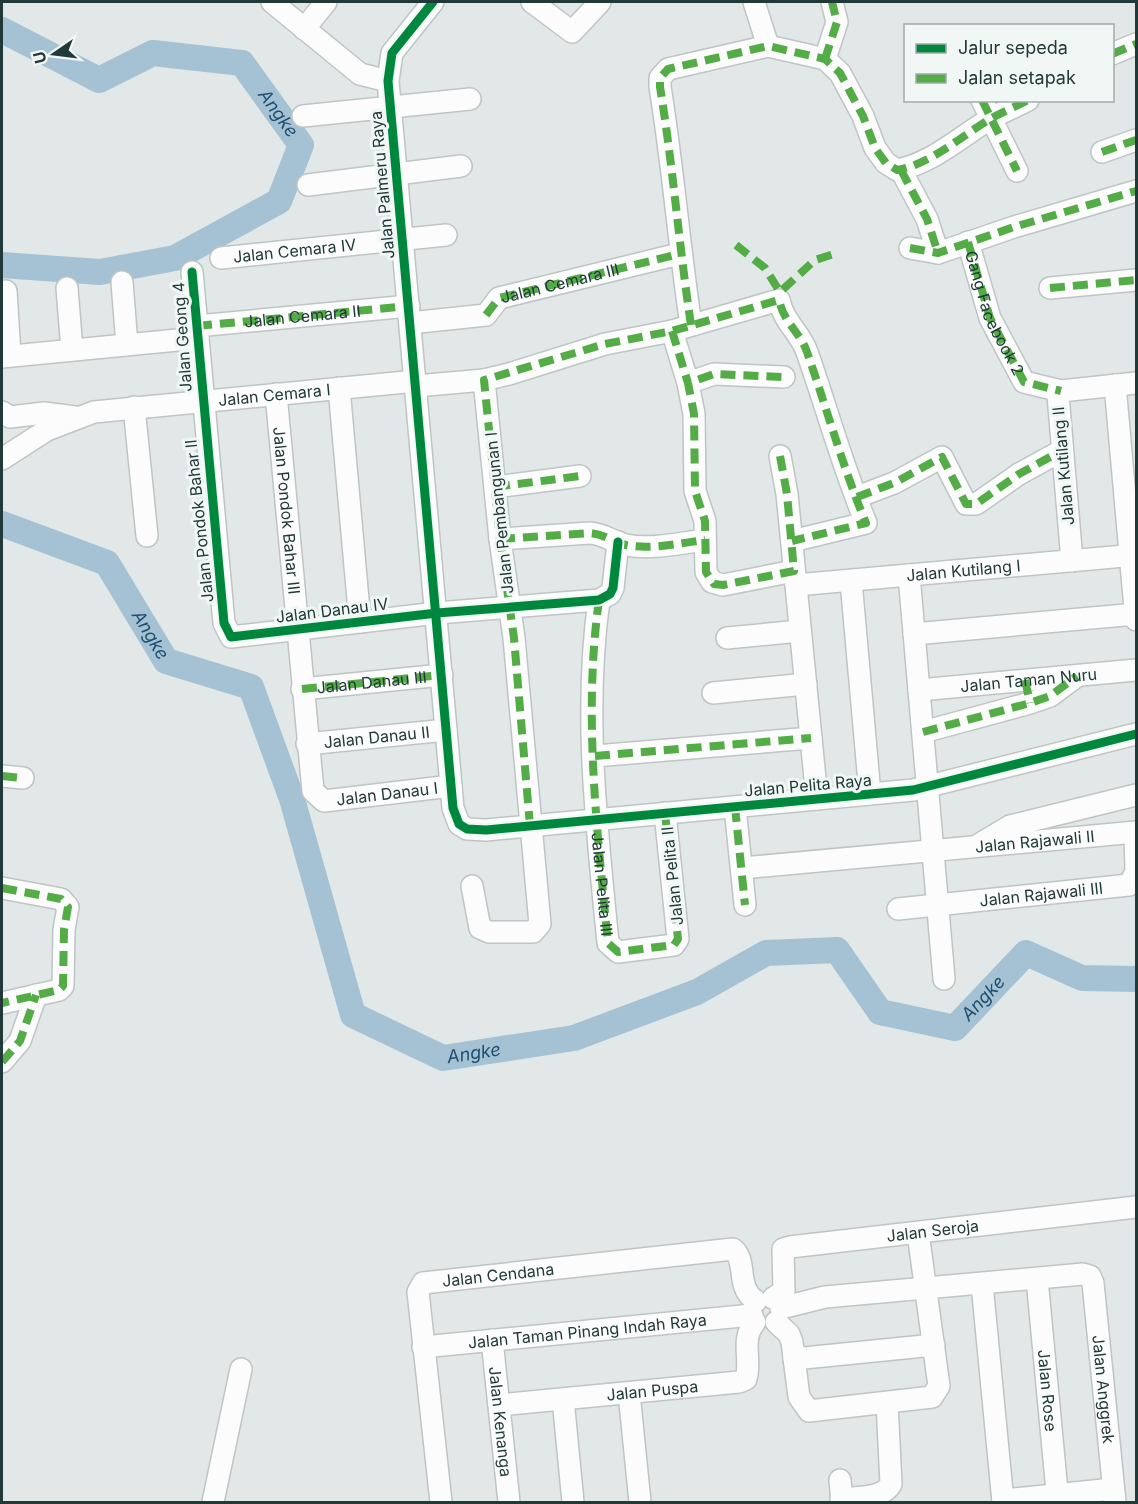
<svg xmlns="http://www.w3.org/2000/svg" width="1138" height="1504" font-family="Inter,sans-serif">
  <rect width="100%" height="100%" fill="#e2e8e7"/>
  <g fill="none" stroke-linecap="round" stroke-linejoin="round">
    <g stroke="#a5c2d4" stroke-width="26">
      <path id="s1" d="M 2,30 L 99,80 L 153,53 L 242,63 L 301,145 L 279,201 L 175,258 L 100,272 L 2,265"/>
      <path id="s2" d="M 2,524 L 107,563 L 166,661 L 251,687 L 292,799 L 353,1015 L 443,1058 L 574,1038 L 697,992 L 766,953 L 837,950 L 880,1012 L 955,1028 L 1026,953 L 1082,978 L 1136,979"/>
    </g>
    <g stroke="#bfc4c4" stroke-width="24">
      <g id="minor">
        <polyline points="272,2 360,74 388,81"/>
        <polyline points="433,2 392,53 388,81 453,808 459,824 467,829 486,830 913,790 1136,734"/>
        <polyline points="532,2 572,32 600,2"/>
        <polyline points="754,2 768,46"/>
        <polyline points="304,29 326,2"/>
        <polyline points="1112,54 1136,44"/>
        <polyline points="825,59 837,22 832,2"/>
        <polyline points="982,100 1017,171"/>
        <polyline points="303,116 470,99"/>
        <polyline points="1102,152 1136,140"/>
        <polyline points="901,170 927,219 938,253"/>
        <polyline points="308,185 461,166"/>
        <polyline points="968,242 990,318 1024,382 1061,391"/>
        <polyline points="910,248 938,253 1014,227 1136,191"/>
        <path id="s3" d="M 221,258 L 446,235"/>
        <polyline points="192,272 224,623 231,637 437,613 599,600 610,594 613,588 618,542"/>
        <polyline points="122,282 127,345"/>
        <polyline points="67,288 72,350"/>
        <polyline points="1050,288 1136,280"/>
        <polyline points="6,291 10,355"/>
        <polyline points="410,323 486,315 499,298 679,254"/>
        <path d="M 691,325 C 679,246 673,166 660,87 L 660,78 L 668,69 L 768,46 L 825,59 L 840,73 L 863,116 L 875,148 L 886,163 L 897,170 C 931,164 960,137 990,119 C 1002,112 1015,107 1028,100"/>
        <path id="s4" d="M 197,326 L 409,306"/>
        <polyline points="672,331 688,383"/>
        <polyline points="2,357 198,338"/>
        <polyline points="784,377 714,374 688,383 694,414 695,491 705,521 706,572 712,582 723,585 794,571"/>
        <polyline points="1115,385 1136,620"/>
        <path d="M 416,386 L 484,380 L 509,374 L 605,344 L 672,331 L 779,300 C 784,323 800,332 807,352 C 827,409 843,468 866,523 L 792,541"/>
        <polyline points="339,388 360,622"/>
        <path id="s5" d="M 276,394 L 313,791 L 324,801 L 451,786"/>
        <polyline points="134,407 147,536"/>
        <polyline points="2,412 10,417 44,413 75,417"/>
        <polyline points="780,456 787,494 817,799"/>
        <path id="s6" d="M 2,459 L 47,430 L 94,412 L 416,381"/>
        <polyline points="495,487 580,476"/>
        <polyline points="857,497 894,483 942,457 966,504 976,504 1019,474 1061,451"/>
        <path d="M 500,539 L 590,533 C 604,534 613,542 626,545 C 651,550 680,543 705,540"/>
        <polyline points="1072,561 1058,395 1061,391 1136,383"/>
        <polyline points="909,575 944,979"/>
        <polyline points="851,581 870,794"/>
        <path id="s7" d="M 796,585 L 1136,555"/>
        <path id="s8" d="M 599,600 C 583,714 597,829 608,943 L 618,952 L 674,945 L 678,939 L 665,813"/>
        <polyline points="914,634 1136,614"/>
        <polyline points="727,638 800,631"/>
        <path id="s9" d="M 302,689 L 442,675"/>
        <path id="s10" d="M 919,690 L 1136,670"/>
        <polyline points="713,693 806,684"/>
        <polyline points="923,732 1030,703 1050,696 1077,676"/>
        <path id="s11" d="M 307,744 L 446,730"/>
        <polyline points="595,756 811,738"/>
        <polyline points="2,776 23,778"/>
        <polyline points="735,807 745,905"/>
        <polyline points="978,845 1010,826 1136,795"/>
        <path id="s12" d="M 742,868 L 1136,832"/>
        <polyline points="472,886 480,928 489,932 533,932 540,924 514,638 500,539 484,380"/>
        <polyline points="2,888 61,899 68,907 64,930 63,986 59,990 2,1003"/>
        <path id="s13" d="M 898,909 L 1129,885 L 1136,872 L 1135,833"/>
        <polyline points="2,1062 20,1041 36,995"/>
        <path id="s14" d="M 1037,1279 L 1058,1502"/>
        <polyline points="982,1284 1003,1502"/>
        <path id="s15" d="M 773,1298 L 784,1291 L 783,1249 L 790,1247 L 1136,1207"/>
        <path id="s16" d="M 781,1308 L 825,1297 L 1083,1274 L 1090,1276 L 1093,1283 L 1115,1502"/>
        <polyline points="776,1322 789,1334 792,1342 799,1397 809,1411 932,1397 939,1386 918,1233"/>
        <path id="s17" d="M 492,1340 L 509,1502"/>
        <path id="s18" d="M 423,1347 L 752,1315"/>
        <polyline points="794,1359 934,1345"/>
        <polyline points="629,1393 640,1502"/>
        <polyline points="563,1399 573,1502"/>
        <path id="s19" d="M 499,1405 L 739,1382 L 746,1379 C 752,1359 740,1340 755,1322"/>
        <polyline points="840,1480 842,1502"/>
        <path d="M 841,1499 C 857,1497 883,1499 891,1484 L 887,1403"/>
        <polyline points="1003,1500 1113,1489"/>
        <polyline points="213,1502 241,1369"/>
        <path id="s20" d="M 441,1502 L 418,1292 L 423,1283 L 733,1249 C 748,1261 735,1288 756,1301"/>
      </g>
    </g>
    <use href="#minor" stroke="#fbfcfb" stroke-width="21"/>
    <g stroke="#53ac46" stroke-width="8" stroke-dasharray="15 8" stroke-linecap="butt">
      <polyline points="1112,54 1136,44"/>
      <polyline points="825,59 837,22 832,2"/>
      <polyline points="982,100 1017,171"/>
      <polyline points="1102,152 1136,140"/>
      <polyline points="901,170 927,219 938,253"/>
      <path id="s21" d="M 968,242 L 990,318 L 1024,382 L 1061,391"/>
      <polyline points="736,245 765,268 780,292 815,260 834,254"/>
      <polyline points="910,248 938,253 1014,227 1136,191"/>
      <polyline points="1050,288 1136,280"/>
      <path id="s22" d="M 486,315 L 499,298 L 679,254"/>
      <path d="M 691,325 C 679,246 673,166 660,87 L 660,78 L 668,69 L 768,46 L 825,59 L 840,73 L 863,116 L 875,148 L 886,163 L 897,170 C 931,164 960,137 990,119 C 1002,112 1015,107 1028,100"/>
      <polyline points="197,326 409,306"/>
      <polyline points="672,331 688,383"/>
      <polyline points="780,456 787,494 794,571 723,585 714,584 706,572 705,521 695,491 694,414 688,383 714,374 784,377"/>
      <polyline points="495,487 580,476"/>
      <polyline points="857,497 894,483 942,457 966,504 976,504 1019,474 1061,451"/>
      <path d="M 500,539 L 590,533 C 604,534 613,542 626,545 C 651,550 680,543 705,540"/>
      <path d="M 599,600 C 583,714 597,829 608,943 L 618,952 L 674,945 L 678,939 L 665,813"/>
      <polyline points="1025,680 1030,703"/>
      <polyline points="302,689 442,675"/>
      <polyline points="923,732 1030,703 1050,696 1077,676"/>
      <polyline points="595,756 811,738"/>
      <polyline points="2,776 23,778"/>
      <polyline points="735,807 745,905"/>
      <path d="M 530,826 L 514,638 L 500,539 L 484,380 L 605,344 L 672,331 L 779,300 C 784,323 800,332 807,352 C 827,409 843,468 866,523 L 792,541"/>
      <polyline points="2,888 61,899 68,907 64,930 63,986 59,990 2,1003"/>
      <polyline points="2,1062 20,1041 36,995"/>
    </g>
    <g stroke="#f1f7f5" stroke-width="13">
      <g id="cycleway">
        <polyline points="433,2 392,53 388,81 453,808 459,824 467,829 486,830 913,790 1136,734"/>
        <polyline points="192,272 224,623 231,637 437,613 599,600 610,594 613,588 618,542"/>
      </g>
    </g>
    <use href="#cycleway" stroke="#00873e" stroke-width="9"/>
  </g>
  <g text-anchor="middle" stroke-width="6" stroke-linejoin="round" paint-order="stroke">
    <g font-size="16" fill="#223939" stroke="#f1f7f5">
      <text transform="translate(382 185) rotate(-95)" y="6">Jalan Palmeru Raya</text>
      <text dy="6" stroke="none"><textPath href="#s3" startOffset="74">Jalan Cemara IV</textPath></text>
      <text dy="6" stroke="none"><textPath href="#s22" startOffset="84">Jalan Cemara III</textPath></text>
      <text dy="6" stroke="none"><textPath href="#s21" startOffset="76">Gang Facebook 2</textPath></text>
      <text dy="6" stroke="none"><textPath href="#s4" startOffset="106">Jalan Cemara II</textPath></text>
      <text transform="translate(182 337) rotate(-94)" y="6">Jalan Geong 4</text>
      <text dy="6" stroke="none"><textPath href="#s6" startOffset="285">Jalan Cemara I</textPath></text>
      <text transform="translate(1063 466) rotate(-95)" y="6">Jalan Kutilang II</text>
      <text dy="6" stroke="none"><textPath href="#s5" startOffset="117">Jalan Pondok Bahar III</textPath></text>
      <text transform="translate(499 513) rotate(-96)" y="6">Jalan Pembangunan I</text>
      <text transform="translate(199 521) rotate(-96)" y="6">Jalan Pondok Bahar II</text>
      <text dy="6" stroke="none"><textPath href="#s7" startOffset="168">Jalan Kutilang I</textPath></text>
      <text transform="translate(332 610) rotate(-7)" y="6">Jalan Danau IV</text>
      <text dy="6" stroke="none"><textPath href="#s10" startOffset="110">Jalan Taman Nuru</textPath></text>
      <text dy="6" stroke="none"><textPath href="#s9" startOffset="70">Jalan Danau III</textPath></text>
      <text dy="6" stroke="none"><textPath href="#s11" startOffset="70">Jalan Danau II</textPath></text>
      <text transform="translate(808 785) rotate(-5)" y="6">Jalan Pelita Raya</text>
      <text dy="6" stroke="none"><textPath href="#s5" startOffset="477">Jalan Danau I</textPath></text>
      <text dy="6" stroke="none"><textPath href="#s12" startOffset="294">Jalan Rajawali II</textPath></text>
      <text transform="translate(672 876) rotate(-96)" y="6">Jalan Pelita II</text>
      <text dy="6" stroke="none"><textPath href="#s8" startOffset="285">Jalan Pelita III</textPath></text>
      <text dy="6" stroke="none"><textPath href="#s13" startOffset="144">Jalan Rajawali III</textPath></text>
      <text dy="6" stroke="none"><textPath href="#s15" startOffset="206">Jalan Seroja</textPath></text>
      <text dy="6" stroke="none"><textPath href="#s20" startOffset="297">Jalan Cendana</textPath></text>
      <text dy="6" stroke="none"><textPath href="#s18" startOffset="165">Jalan Taman Pinang Indah Raya</textPath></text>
      <text dy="6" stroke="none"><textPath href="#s16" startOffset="426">Jalan Anggrek</textPath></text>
      <text dy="6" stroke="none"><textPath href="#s19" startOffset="154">Jalan Puspa</textPath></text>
      <text dy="6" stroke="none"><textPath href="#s14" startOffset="112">Jalan Rose</textPath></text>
      <text dy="6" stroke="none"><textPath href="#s17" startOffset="82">Jalan Kenanga</textPath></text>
    </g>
    <g font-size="18" font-style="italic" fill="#204f71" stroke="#f1f7f5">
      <text dy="6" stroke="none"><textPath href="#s1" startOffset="321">Angke</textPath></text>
      <text dy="6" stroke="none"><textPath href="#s2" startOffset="196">Angke</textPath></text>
      <text dy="6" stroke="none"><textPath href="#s2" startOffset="1366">Angke</textPath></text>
      <text dy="6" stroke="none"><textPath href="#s2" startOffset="790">Angke</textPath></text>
    </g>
  </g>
  <rect width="1138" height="1504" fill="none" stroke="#223939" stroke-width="6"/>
  <rect x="904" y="24" width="210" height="78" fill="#f1f7f5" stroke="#9eabaa" stroke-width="1.5"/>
  <rect x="916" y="44" width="30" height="9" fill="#00873e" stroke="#9eabaa" stroke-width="1.5"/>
  <text x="958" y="54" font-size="18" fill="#223939">Jalur sepeda</text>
  <rect x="916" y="74" width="30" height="9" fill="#53ac46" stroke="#9eabaa" stroke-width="1.5"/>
  <text x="958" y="84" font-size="18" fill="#223939">Jalan setapak</text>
  <g transform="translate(54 54) rotate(256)" stroke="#f1f7f5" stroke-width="4.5" paint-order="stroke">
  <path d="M0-4.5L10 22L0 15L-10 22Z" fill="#223939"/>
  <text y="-9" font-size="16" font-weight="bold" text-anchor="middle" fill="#223939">U</text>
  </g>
</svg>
